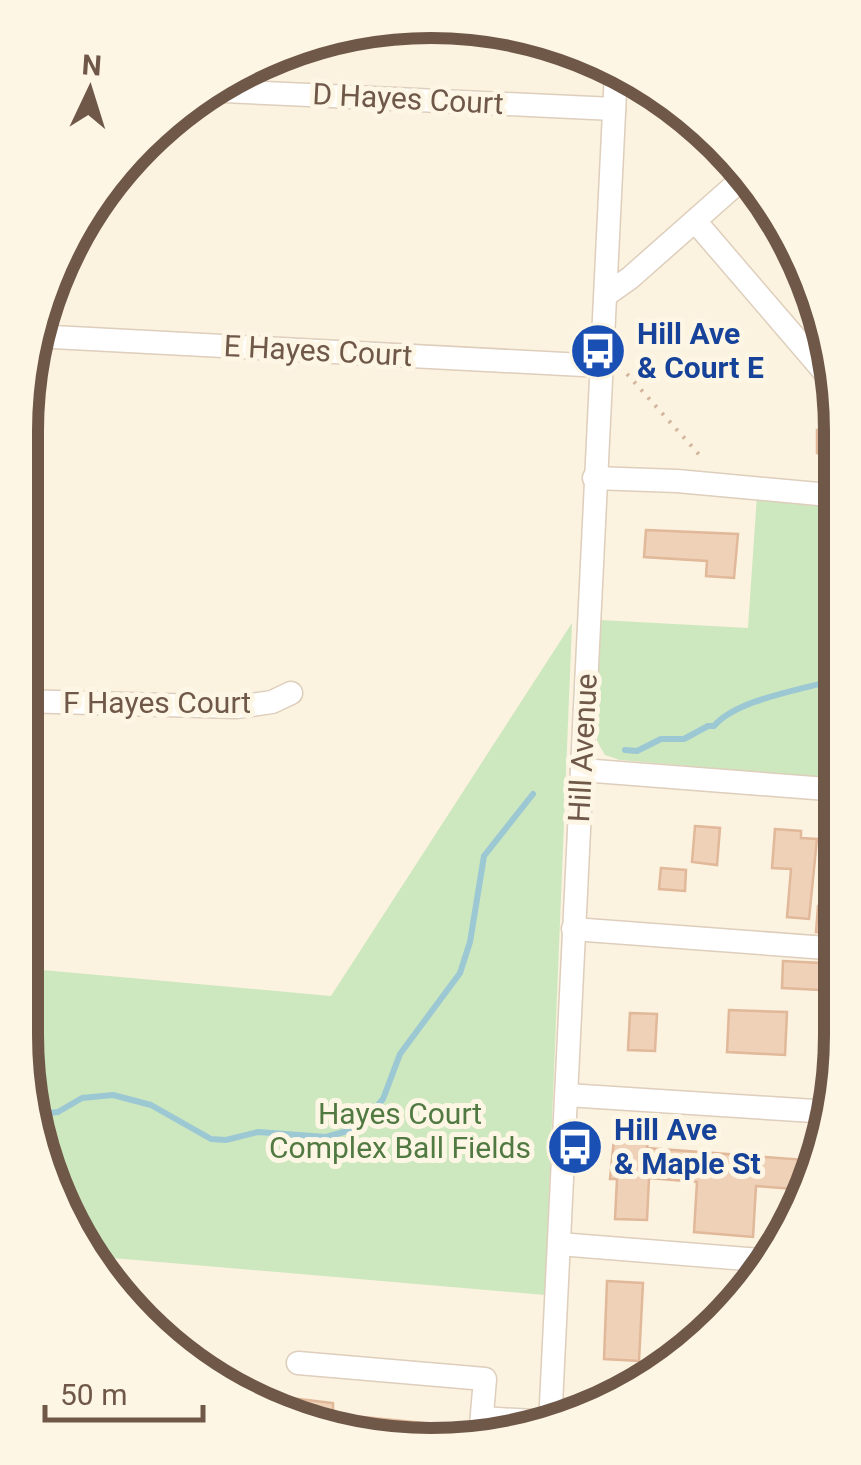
<svg xmlns="http://www.w3.org/2000/svg" width="861" height="1465" font-family="Roboto,sans-serif">
  <rect width="100%" height="100%" fill="#fbf2df"/>
  <g fill="#cde7bf">
    <polygon points="757,495 840,501 840,779 620,760 605,755 597,741 600,620 748,628"/>
    <polygon points="572,623 545,1295 89,1256 42,1166 20,1034 20,968 331,996"/>
  </g>
  <g fill="none" stroke-linecap="round" stroke-linejoin="round">
    <g stroke="#9cc8d4" stroke-width="6">
      <path d="M 625,750 L 637,751 L 661,739 L 684,739 L 708,726 L 714,726 C 738,698 805,690 840,678"/>
      <polyline points="33,1115 58,1112 82,1098 113,1095 151,1105 211,1139 226,1140 258,1132 326,1137 358,1128 383,1099 400,1054 460,973 470,942 484,856 533,794"/>
    </g>
  </g>
  <g fill="#efd1b8" stroke="#e1b899" stroke-width="2.5">
    <polygon points="817,430 840,430 840,454 817,453"/>
    <polygon points="646,530 738,534 734,578 706,576 707,561 644,557"/>
    <polygon points="695,826 720,828 717,865 692,862"/>
    <polygon points="775,829 801,831 801,838 817,839 809,919 787,917 791,869 772,868"/>
    <polygon points="661,868 686,870 685,891 659,889"/>
    <polygon points="818,906 840,908 840,934 816,932"/>
    <polygon points="783,961 840,964 840,991 782,988"/>
    <polygon points="729,1010 787,1012 785,1055 727,1052"/>
    <polygon points="630,1013 657,1014 655,1051 628,1050"/>
    <polygon points="614,1139 648,1142 647,1148 820,1161 807,1190 756,1186 753,1237 694,1232 697,1182 649,1178 647,1220 615,1219 617,1179 610,1179"/>
    <polygon points="607,1281 643,1283 639,1361 604,1359"/>
    <polygon points="282,1397 333,1403 333,1414 425,1423 423,1444 299,1423 281,1414"/>
  </g>
  <g fill="none" stroke-linecap="round" stroke-linejoin="round">
    <g stroke="#decebc" stroke-width="25">
      <g id="minor">
        <polyline points="202,90 614,109"/>
        <polyline points="695,221 834,383"/>
        <polyline points="606,295 630,278 742,179"/>
        <polyline points="34,336 602,366"/>
        <polyline points="594,478 677,481 840,496"/>
        <polyline points="20,701 237,707 272,702 291,693"/>
        <polyline points="582,770 840,790"/>
        <polyline points="573,929 840,949"/>
        <polyline points="567,1095 830,1112"/>
        <polyline points="559,1244 772,1261"/>
        <polyline points="298,1363 485,1379 480,1437"/>
        <polyline points="551,1409 584,1412"/>
        <polyline points="482,1418 550,1422"/>
        <polyline points="550,1425 616,72"/>
      </g>
    </g>
    <polyline stroke="#d3b49c" stroke-width="4" stroke-dasharray="2.5 8" stroke-linecap="butt" points="627,374 704,460"/>
    <use href="#minor" stroke="#fff" stroke-width="22"/>
  </g>
  <defs>
    <g id="bus-disc" transform="scale(2.875)"><circle r="9.5" fill="#1a4fb4" stroke="#fef6e5"/><path d="M-5-6H5V4H4V6H2V4H-2V6H-4V4H-5ZM-3.5-4V0h7V-4ZM-3.5 1.2v1.5H-2V1.2ZM2 1.2v1.5H3.5V1.2Z" fill="#fff"/></g>
  </defs>
  <g fill-rule="evenodd">
    <use href="#bus-disc" x="598" y="351"/>
    <use href="#bus-disc" x="575" y="1147"/>
  </g>
  <g text-anchor="middle" stroke-width="10" stroke-linejoin="round" paint-order="stroke">
    <g font-size="30" fill="#6f5848" stroke="#fef6e5">
      <text transform="translate(408 99) rotate(3)" y="10">D Hayes Court</text>
      <text transform="translate(318 351) rotate(3)" y="10">E Hayes Court</text>
      <text x="157" y="713">F Hayes Court</text>
      <text transform="translate(583 748) rotate(-87)" y="10">Hill Avenue</text>
    </g>
    <g font-size="30" font-weight="bold" fill="#164399" stroke="#fef6e5" text-anchor="start">
      <text x="637" y="344">Hill Ave<tspan x="637" dy="34">&amp; Court E</tspan></text>
      <text x="614" y="1140">Hill Ave<tspan x="614" dy="34">&amp; Maple St</tspan></text>
    </g>
    <g font-size="30" fill="#517a43" stroke="#fef6e5">
      <text x="400" y="1124">Hayes Court<tspan x="400" dy="34">Complex Ball Fields</tspan></text>
    </g>
  </g>
  <path d="M0 0H861V1465H0ZM431 38H431A393 393 0 0 1 824 431V1035A393 393 0 0 1 431 1428H431A393 393 0 0 1 38 1035V431A393 393 0 0 1 431 38Z" fill="#fef6e5" fill-rule="evenodd"/>
  <path fill="none" stroke="#6f5848" stroke-width="12" d="M431 38H431A393 393 0 0 1 824 431V1035A393 393 0 0 1 431 1428H431A393 393 0 0 1 38 1035V431A393 393 0 0 1 431 38Z"/>
  <g transform="translate(90 90) rotate(4)" stroke="#fef6e5" stroke-width="8" paint-order="stroke">
  <path d="M0-8L18 38L0 25L-18 38Z" fill="#6f5848"/>
  <text y="-15" font-size="28" font-weight="bold" text-anchor="middle" fill="#6f5848">N</text>
  </g>
  <path d="M45 1405v15h158v-15" fill="none" stroke="#6f5848" stroke-width="5"/>
  <text x="60" y="1405" font-size="30" fill="#6f5848" stroke="#fef6e5" stroke-width="8" paint-order="stroke">50 m</text>
</svg>
